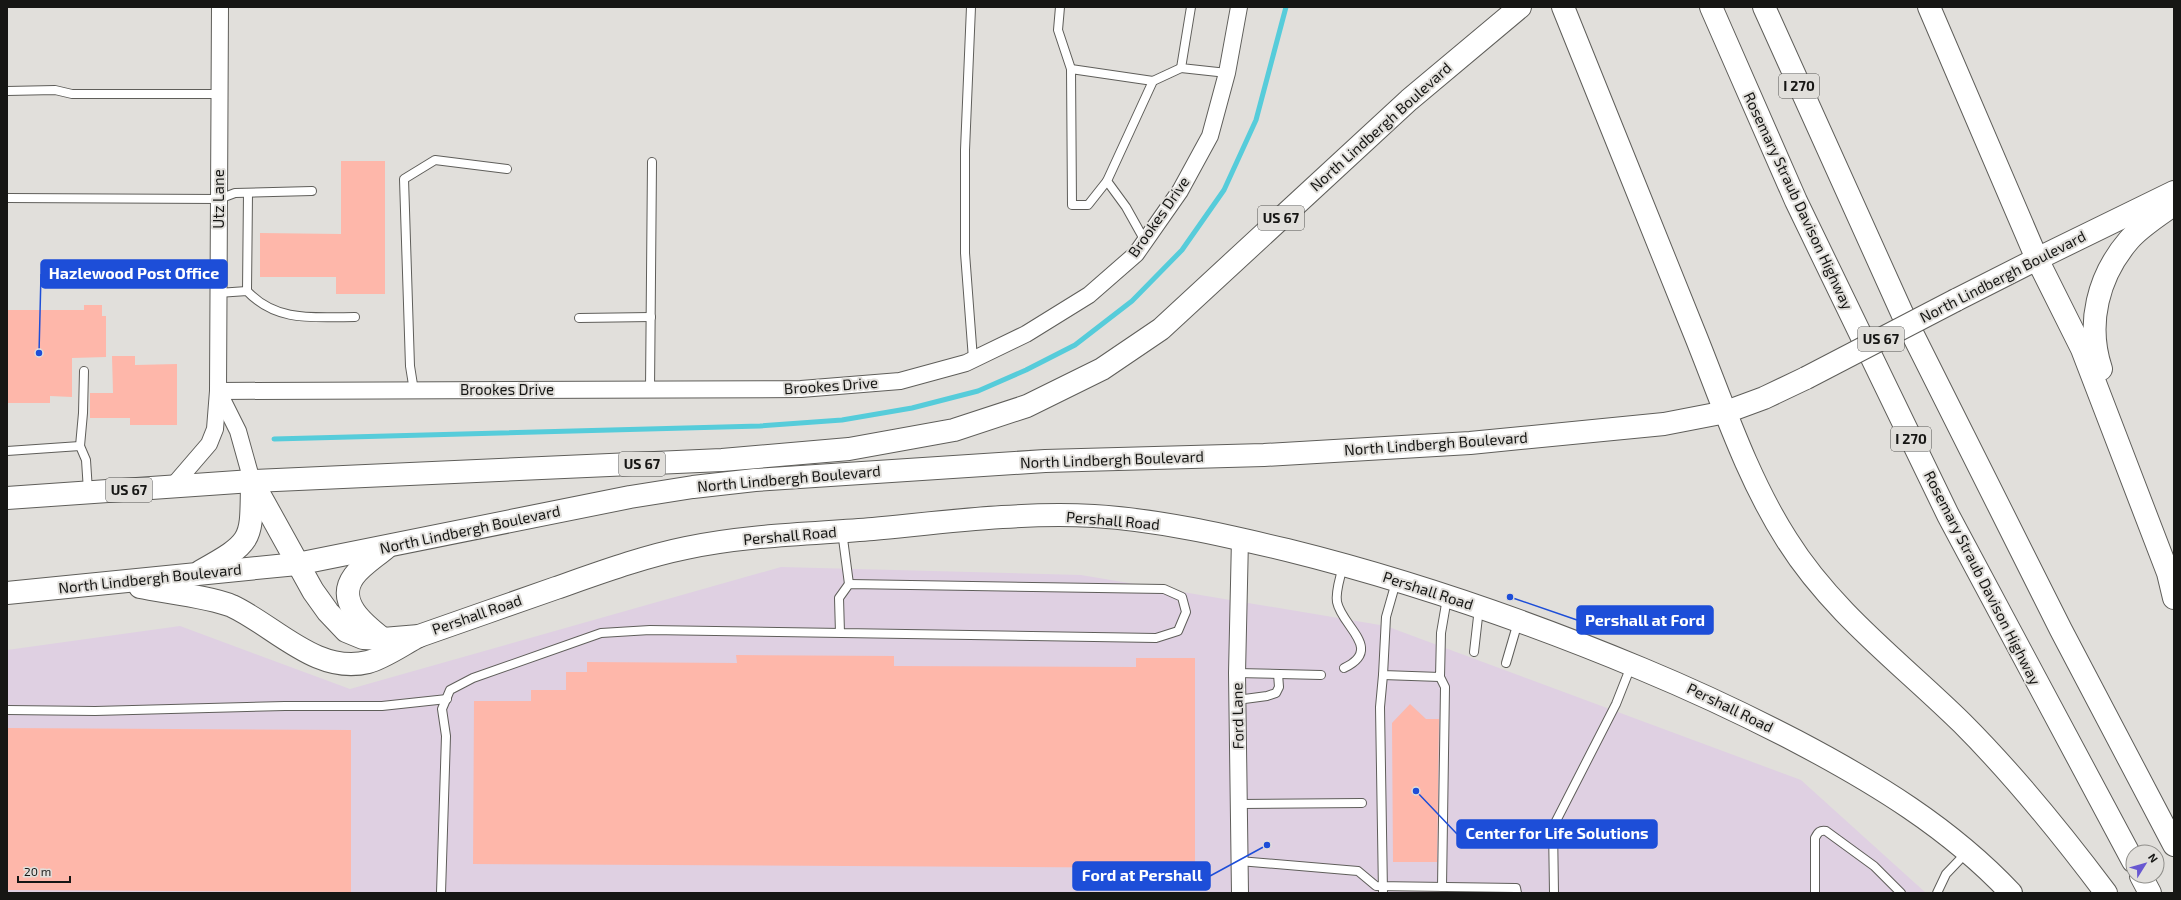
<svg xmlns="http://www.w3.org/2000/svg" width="2181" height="900" font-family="'Exo 2',sans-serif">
  <rect width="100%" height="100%" fill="#e1dfdb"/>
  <polygon fill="#dfd0e2" points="781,567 1081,575 1386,626 1801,780 1926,893 7,893 7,650 180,626 350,689"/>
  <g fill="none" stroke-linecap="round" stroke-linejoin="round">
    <polyline stroke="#56ccda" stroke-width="5" points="274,439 760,426 842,420 912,408 978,391 1026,370 1075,345 1132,301 1182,250 1224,190 1256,120 1286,7"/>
  </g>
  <g fill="#feb7aa">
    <polygon points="341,161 385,161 385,294 336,294 336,277 260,277 260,233 341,234"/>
    <polygon points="84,305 102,305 102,316 106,316 106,357 72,358 72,397 50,396 50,403 7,403 7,310 84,310"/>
    <polygon points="112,356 135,356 135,365 177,364 177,425 130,425 130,418 90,418 90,393 113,393"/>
    <polygon points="736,655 894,656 894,666 1136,667 1136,658 1195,658 1195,868 473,864 474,701 531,701 531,690 566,690 566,672 587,672 587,662 737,663"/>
    <polygon points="1410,704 1426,719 1439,719 1437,862 1393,862 1392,723"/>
    <polygon points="7,728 351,730 351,892 7,890"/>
  </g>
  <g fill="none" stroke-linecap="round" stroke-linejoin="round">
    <g stroke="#5f5e5a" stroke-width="10">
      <g id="lane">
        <polyline points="971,7 965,150 965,253 973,359"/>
        <polyline points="1060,7 1058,30 1071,69"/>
        <polyline points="1191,7 1181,68 1227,73"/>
        <polyline points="7,91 55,90 72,94 220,94"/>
        <polyline points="1107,181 1088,205 1072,205 1071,69 1153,81"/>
        <polyline points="7,198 219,199 235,193 312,191"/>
        <polyline points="1145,241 1126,207 1107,181 1153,81 1181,68"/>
        <polyline points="247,291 248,193"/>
        <path d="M 218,293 L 247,291 C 277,323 315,317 355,317"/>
        <polyline points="579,318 651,317"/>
        <polyline points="650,390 652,162"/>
        <polyline points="414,391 410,366 404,179 435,160 507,169"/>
        <polyline points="80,446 83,413 84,371"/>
        <polyline points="7,451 80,446 86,460 88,491"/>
        <polyline points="842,531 849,584"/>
        <path d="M 1343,565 C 1341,576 1335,591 1337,602 C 1342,627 1384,649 1344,668"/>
        <polyline points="1396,582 1386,617 1383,675 1440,677 1441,633 1447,598"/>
        <polyline points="1474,652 1479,608"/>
        <polyline points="1506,663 1518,622"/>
        <polyline points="1237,673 1321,675"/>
        <polyline points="1383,675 1380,707 1383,893"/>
        <polyline points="1440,677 1445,687 1442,887"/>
        <polyline points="1237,700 1267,696 1276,693 1279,687 1278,674"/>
        <polyline points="7,710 95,711 285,706 382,706 447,699"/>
        <polyline points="1240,804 1362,803"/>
        <polyline points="1239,861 1358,871 1376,886 1516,888 1517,893"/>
        <polyline points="441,893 446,736 442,709 450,690 473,678 601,633 650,630 1156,638 1178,631 1186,612 1182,597 1164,589 849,584 839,598 840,633"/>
        <polyline points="1554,893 1553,827 1616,704 1631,666"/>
        <path d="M 1815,893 L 1815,838 C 1818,832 1820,830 1826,831 L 1874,866 L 1901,893"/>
        <polyline points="1937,893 1946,874 1966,853"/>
      </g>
    </g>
    <g stroke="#5f5e5a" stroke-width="18">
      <g id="street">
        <polyline points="218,391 801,389 900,381 966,363 1026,334 1089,295 1136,254 1180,191 1210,136 1227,73 1239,7"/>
        <polyline points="218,391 238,431 252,481"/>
        <polyline points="172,487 209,444 215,429 218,391 220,7"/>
        <polyline points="1240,893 1237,673 1240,539"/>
      </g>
    </g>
    <g stroke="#5f5e5a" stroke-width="24">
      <path id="secondary" d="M 252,481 L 313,591 L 328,612 L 346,631 L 363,638 L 383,639 L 419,636 C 465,620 510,604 556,588 C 599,573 642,557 686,548 C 747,535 811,534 873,529 C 946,522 1020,512 1094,516 C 1159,520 1224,535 1287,550 C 1408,580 1527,621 1642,669 C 1695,691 1746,715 1796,741 C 1874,782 1950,828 2011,893"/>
    </g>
    <g stroke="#5f5e5a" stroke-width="24">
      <polyline id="primary" points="2037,259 2174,192"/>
    </g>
    <g stroke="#5f5e5a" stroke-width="24">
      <g id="highway">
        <path d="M 1563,7 C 1607,115 1650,224 1694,332 C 1722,401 1746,476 1787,540 C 1832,612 1902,664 1962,723 C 2015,776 2061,833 2106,893"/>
        <polyline points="1711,7 1796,201 1948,515 2133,861"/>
        <polyline points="1764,7 1902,313 2061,630 2174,845"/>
        <polyline points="1929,7 2037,259 2082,349 2168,573 2174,598"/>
        <polyline points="1956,300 2037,259"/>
        <path d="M 2101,369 C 2086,324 2098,276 2129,240 C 2141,226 2160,215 2174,204"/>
        <polyline points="7,498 252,481 722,460 849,449 954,430 1027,406 1102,369 1161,329 1409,100 1520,7"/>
        <path d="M 201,571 C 255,541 251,540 252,481"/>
        <path d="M 140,587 C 165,592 211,597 232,606 C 275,626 317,675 368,662 C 384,658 405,643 419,636"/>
        <polyline points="7,593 297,564 630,497 693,487 755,480 1045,461 1264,455 1470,443 1664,424 1726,412 1764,398 1806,378"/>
        <path d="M 383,639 C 365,625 335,602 354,576 C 362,565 377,556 387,547"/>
        <polyline points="2141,876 2150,893"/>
      </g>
    </g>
    <use href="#lane" stroke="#fff" stroke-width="8"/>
    <use href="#street" stroke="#fff" stroke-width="16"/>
    <use href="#secondary" stroke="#fff" stroke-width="22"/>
    <use href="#primary" stroke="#fff" stroke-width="22"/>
    <use href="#highway" stroke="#fff" stroke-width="22"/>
    <g stroke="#5f5e5a" stroke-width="24" stroke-linecap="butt">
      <polyline id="highway-bridge" points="1806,378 1956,300"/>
    </g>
    <use href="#highway-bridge" stroke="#fff" stroke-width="22"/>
  </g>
  <g text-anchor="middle" stroke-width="4" stroke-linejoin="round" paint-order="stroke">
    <g fill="#e1dfdb" stroke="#535250" stroke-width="1">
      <rect x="1779" y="74" width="40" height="24" rx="3"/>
      <rect x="1258" y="206" width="46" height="24" rx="3"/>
      <rect x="1858" y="327" width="46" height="24" rx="3"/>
      <rect x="1891" y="427" width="40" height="24" rx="3"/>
      <rect x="619" y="452" width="46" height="24" rx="3"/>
      <rect x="106" y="478" width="46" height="24" rx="3"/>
    </g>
    <g font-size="14" font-weight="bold" fill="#161614">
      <text x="1799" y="91">I 270</text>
      <text x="1281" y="223">US 67</text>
      <text x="1881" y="344">US 67</text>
      <text x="1911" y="444">I 270</text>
      <text x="642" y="469">US 67</text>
      <text x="129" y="495">US 67</text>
    </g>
    <g font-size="15" fill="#161614" stroke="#e1dfdb">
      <text transform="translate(1381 127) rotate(-42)" y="5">North Lindbergh Boulevard</text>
      <text transform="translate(219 199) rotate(-90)" y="5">Utz Lane</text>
      <text transform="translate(1798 201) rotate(65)" y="5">Rosemary Straub Davison Highway</text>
      <text transform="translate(1159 217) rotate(-55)" y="5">Brookes Drive</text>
      <text transform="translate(2003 277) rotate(-27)" y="5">North Lindbergh Boulevard</text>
      <text transform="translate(831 386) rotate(-4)" y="5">Brookes Drive</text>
      <text x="507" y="395">Brookes Drive</text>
      <text transform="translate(1436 444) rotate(-4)" y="5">North Lindbergh Boulevard</text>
      <text transform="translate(1112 460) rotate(-2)" y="5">North Lindbergh Boulevard</text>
      <text transform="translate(789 479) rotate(-5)" y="5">North Lindbergh Boulevard</text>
      <text transform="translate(1113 521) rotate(5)" y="5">Pershall Road</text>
      <text transform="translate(470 530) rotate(-12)" y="5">North Lindbergh Boulevard</text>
      <text transform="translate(790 536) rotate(-5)" y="5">Pershall Road</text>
      <text transform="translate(1982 578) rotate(63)" y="5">Rosemary Straub Davison Highway</text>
      <text transform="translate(150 579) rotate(-6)" y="5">North Lindbergh Boulevard</text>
      <text transform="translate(1428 591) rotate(18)" y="5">Pershall Road</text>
      <text transform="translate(477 615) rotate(-19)" y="5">Pershall Road</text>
      <text transform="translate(1730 708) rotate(26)" y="5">Pershall Road</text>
      <text transform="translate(1238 716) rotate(-91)" y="5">Ford Lane</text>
    </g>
  </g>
  <path fill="none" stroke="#1d4ed8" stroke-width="1.5" d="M39 353L41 274M1510 597L1577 620M1416 791L1457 834M1267 845L1210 876"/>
  <g fill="#1d4ed8" stroke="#e1dfdb" stroke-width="1.5">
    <circle cx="39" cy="353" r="4"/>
    <circle cx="1510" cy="597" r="4"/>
    <circle cx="1416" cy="791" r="4"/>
    <circle cx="1267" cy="845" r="4"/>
  </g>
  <g fill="#1d4ed8" stroke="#1d4ed8" stroke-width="1.5">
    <rect x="41" y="260" width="186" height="28" rx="4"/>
    <rect x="1577" y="606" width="136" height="28" rx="4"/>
    <rect x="1457" y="820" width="200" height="28" rx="4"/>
    <rect x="1073" y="862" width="137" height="28" rx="4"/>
  </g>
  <g font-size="16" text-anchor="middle" font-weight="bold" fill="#fff">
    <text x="134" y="279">Hazlewood Post Office</text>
    <text x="1645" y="626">Pershall at Ford</text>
    <text x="1557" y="839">Center for Life Solutions</text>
    <text x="1142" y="881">Ford at Pershall</text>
  </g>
  <rect width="2181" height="900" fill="none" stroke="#161614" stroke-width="16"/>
  <g transform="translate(2145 864) rotate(53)"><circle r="19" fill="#e1dfdb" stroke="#908f8b"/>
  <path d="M0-3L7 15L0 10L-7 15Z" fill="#6858d1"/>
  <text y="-6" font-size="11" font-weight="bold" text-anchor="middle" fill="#161614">N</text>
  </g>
  <path d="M18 876v6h52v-6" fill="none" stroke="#161614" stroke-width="2"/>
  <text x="24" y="876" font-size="12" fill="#161614" stroke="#e1dfdb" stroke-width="3" paint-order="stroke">20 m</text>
</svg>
